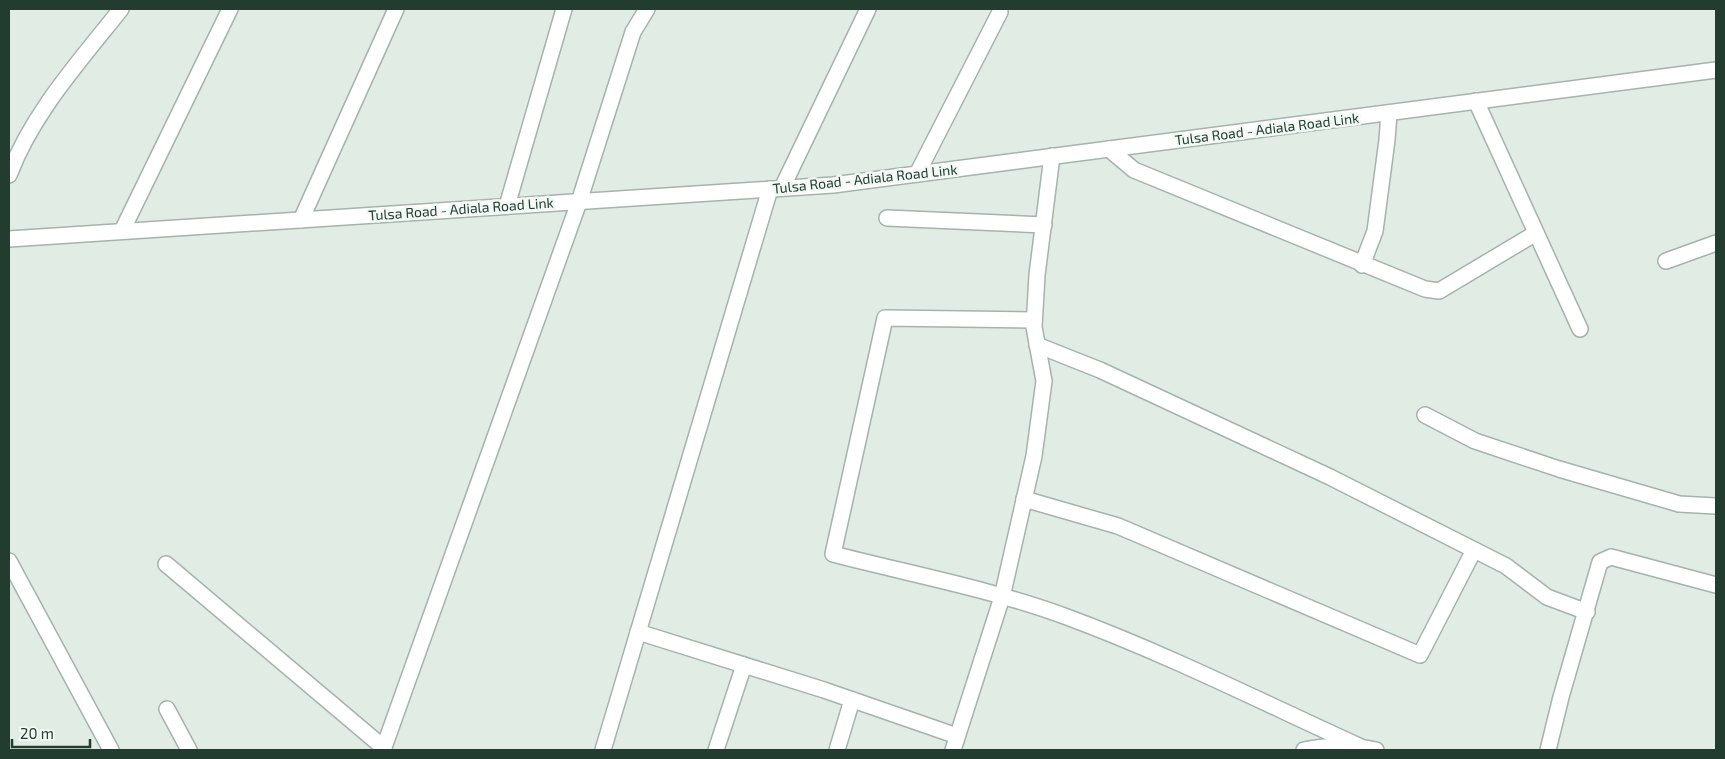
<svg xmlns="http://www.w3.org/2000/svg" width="1725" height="759" font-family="'Exo 2',sans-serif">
  <rect width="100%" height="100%" fill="#e1ece5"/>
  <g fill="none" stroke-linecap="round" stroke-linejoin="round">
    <g stroke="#a4b4ab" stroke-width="18">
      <g id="minor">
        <polyline points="1476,101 1580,329"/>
        <polyline points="1109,149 1134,170 1425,289 1439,291 1536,233"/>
        <polyline points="917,174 1000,12"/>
        <path d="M 9,175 C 33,112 80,61 121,9"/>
        <polyline points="782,188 868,9"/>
        <polyline points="507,206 564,9"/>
        <polyline points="887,218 1044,225"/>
        <polyline points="301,220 396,9"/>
        <polyline points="122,231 230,9"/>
        <polyline points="9,239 833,185 1716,70"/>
        <polyline points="1666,261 1716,243"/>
        <polyline points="1362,265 1375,231 1387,140 1389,113"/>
        <path d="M 1034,320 L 885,318 L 833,554 C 910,574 991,589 1067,617 C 1167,654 1264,703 1361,747"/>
        <polyline points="1037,345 1100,370 1330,477 1506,566 1547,597 1587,612"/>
        <polyline points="1425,415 1475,441 1559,469 1679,504 1716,506"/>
        <polyline points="1024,499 1118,526 1420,655 1474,550"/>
        <polyline points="9,561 111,750"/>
        <polyline points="166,564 384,748"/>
        <polyline points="638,632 824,690 957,736"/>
        <polyline points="167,709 189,750"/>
        <polyline points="383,750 579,202 633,32 647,9"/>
        <polyline points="603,750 770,189"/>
        <polyline points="716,750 744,665"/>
        <polyline points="837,750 852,700"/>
        <polyline points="953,750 1002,597 1034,456 1044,381 1034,327 1037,275 1052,156"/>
        <path d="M 1304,750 C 1328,745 1352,745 1376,750"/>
        <polyline points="1548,750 1561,697 1600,562 1611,557 1716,585"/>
      </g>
    </g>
    <use href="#minor" stroke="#fff" stroke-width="15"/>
  </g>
  <g text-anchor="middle" stroke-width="5" stroke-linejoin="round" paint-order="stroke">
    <g font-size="14" fill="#223c30" stroke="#f2f8f4">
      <text transform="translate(1267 129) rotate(-7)" y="5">Tulsa Road - Adiala Road Link</text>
      <text transform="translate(865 179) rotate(-6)" y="5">Tulsa Road - Adiala Road Link</text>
      <text transform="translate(461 209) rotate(-4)" y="5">Tulsa Road - Adiala Road Link</text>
    </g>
  </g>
  <rect width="1725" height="759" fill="none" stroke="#223c30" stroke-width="20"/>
  <path d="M12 739v8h78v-8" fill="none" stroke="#223c30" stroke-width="2.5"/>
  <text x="20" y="739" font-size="15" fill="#223c30" stroke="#f2f8f4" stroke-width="4" paint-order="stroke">20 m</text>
</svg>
